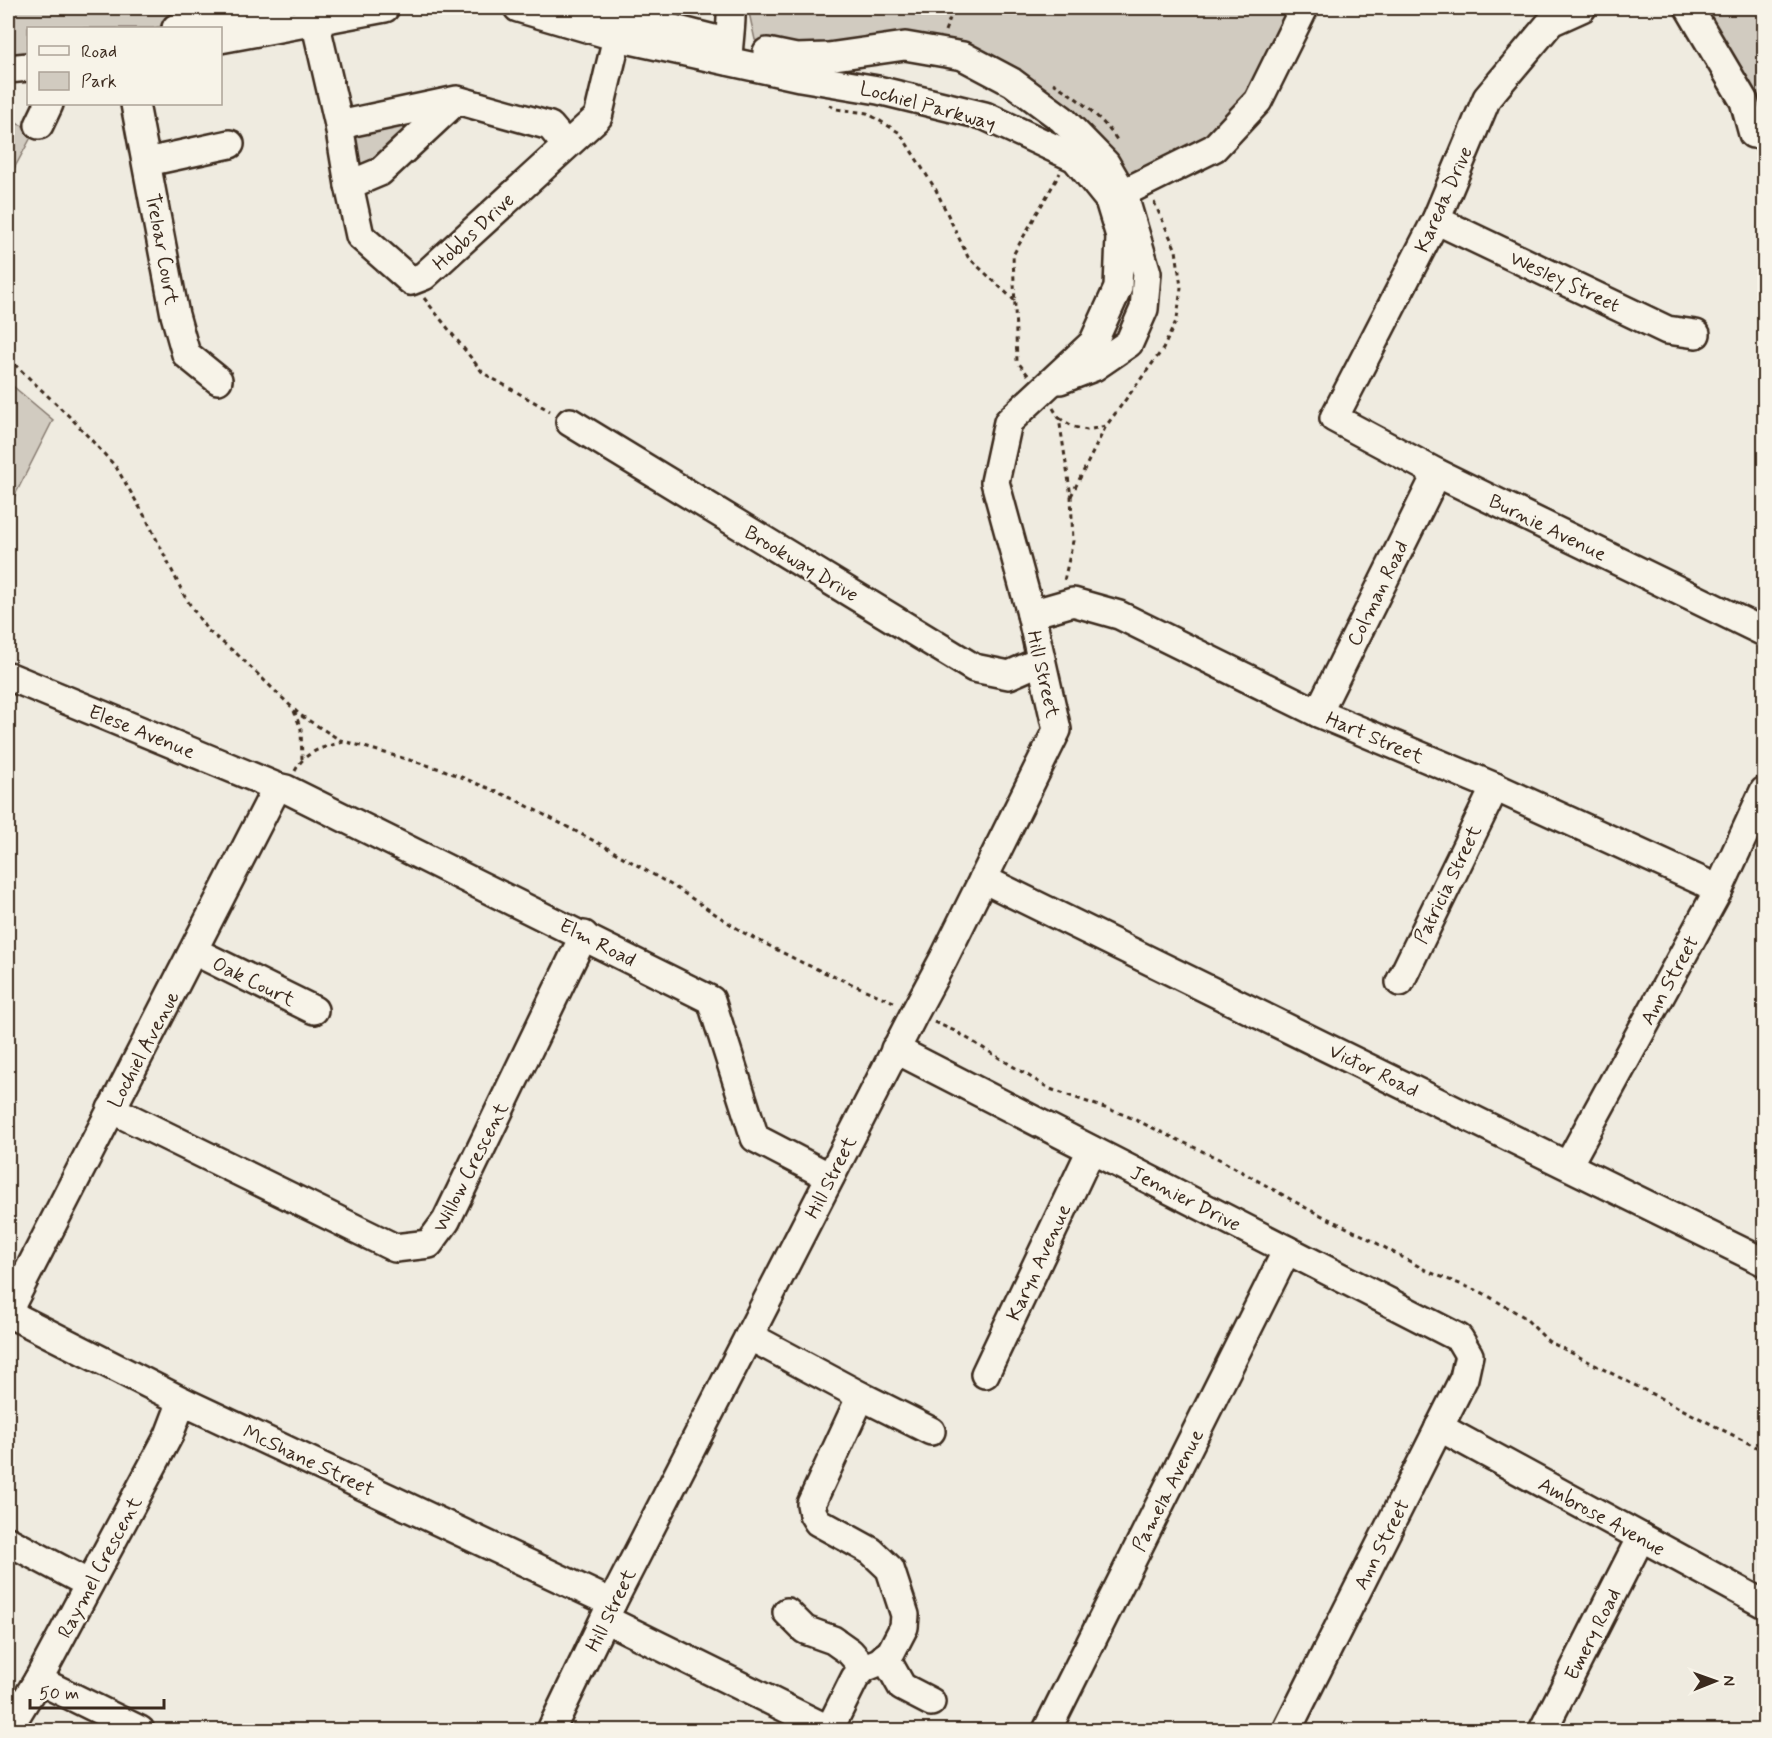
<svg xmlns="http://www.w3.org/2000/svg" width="1772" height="1738" font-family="Mynerve,sans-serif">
  <rect width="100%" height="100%" fill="#efebe0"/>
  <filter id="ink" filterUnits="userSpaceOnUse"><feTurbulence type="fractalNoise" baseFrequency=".0167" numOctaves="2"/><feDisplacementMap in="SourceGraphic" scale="12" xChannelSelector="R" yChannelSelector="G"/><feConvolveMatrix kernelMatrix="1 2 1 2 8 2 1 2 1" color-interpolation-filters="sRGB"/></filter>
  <g filter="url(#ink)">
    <g fill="#d1cbc0" stroke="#867a6f" stroke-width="1.5">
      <polygon points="8,8 205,8 192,20 153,28 28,28 28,57 8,56"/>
      <polygon points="748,8 1297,8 1255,90 1199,147 1122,180 955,47 785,51 755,40"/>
      <polygon points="1701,8 1764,8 1764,109"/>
      <polygon points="424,113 373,172 357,168 347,137"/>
      <polygon points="8,116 18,124 35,130 9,178 8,176"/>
      <polygon points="8,382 53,420 8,509"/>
    </g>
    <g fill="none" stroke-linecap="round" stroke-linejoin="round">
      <g stroke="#3b2a1e" stroke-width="32">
        <g id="minor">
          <polyline points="312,8 339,125 349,185 360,236 411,281 424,276 598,117 617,37 623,22"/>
          <polyline points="518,8 617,37 800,77 878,90 985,116 1075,158 1109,200 1120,236 1118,288 1093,343 1008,422 995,482 1031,614 1057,730 944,958 914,1014 612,1603 551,1730"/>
          <polyline points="591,8 718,40"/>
          <polyline points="1582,8 1551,22 1487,98 1436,220 1334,418 1437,473 1764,632"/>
          <polyline points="1689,8 1744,101 1753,134"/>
          <polyline points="176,28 217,18 280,8"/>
          <polyline points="220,39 385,8"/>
          <polyline points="767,52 796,58 828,57 905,46 963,56 1012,82 1062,119 1106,164 1123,193 1147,273 1144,309 1129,343 1094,367 1060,380"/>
          <path d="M 728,61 C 728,43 732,26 731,8"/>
          <polyline points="8,69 28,67"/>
          <polyline points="135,104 175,315 186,354 218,380"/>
          <polyline points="39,125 49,104"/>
          <polyline points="339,125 457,100 550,126 566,145"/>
          <polyline points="147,162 230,144"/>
          <polyline points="349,185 380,172 456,101"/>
          <polyline points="1109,200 1214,148 1258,101 1304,8"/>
          <polyline points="1436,220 1667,330 1696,334"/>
          <polyline points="570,422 974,668 1009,675 1041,661"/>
          <polyline points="1031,614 1073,602 1119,615 1318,713 1495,787 1719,889"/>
          <polyline points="8,676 277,787 286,789 711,1000 755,1138 830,1177"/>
          <polyline points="1318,713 1437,473"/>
          <polyline points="983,879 1764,1262"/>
          <polyline points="194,951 314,1010"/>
          <polyline points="1400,982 1495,787"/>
          <polyline points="895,1049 1459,1338 1469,1355 1464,1378 1287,1730"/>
          <polyline points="111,1109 395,1248 429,1244 446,1221 584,935"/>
          <polyline points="1568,1165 1719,889 1764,791"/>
          <polyline points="8,1311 277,787"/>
          <polyline points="8,1313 182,1401 612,1603"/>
          <polyline points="749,1336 861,1396 811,1504 813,1514 818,1522 871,1551 890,1569 905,1615 904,1627 891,1652 879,1662 864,1668 855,1678 829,1730"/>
          <polyline points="985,1374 1091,1150"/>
          <polyline points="861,1396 931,1431"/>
          <polyline points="1439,1427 1764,1604"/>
          <polyline points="8,1541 89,1584"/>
          <polyline points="787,1612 805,1630 833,1640 850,1652 864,1668"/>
          <polyline points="605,1619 830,1730"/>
          <polyline points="885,1657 902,1687 931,1702"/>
          <polyline points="38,1680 140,1730"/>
          <polyline points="8,1729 38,1680 169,1435 182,1401"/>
          <polyline points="1047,1730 1287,1250"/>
          <polyline points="1543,1730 1641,1537"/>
        </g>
      </g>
      <g stroke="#3b2a1e" stroke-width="3" stroke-dasharray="4.5 4.5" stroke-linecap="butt">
        <polyline points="945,31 954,8"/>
        <path d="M 1053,83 C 1078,98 1104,119 1119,143"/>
        <polyline points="829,105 836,109 867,113 900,133 936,190 968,257 1015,301"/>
        <polyline points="424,298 483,373 550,411"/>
        <polyline points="8,358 73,420 116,467 147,520 185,597 207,630 237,654 300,715 340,740 444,770 512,798 604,846 673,886 744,933 805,964 896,1003"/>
        <polyline points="1028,375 1017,361 1013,255 1060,173"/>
        <polyline points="1053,408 1059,418 1071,496 1073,541 1064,581"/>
        <polyline points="1059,418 1074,427 1087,430 1106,426 1163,349 1177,319 1181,287 1176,250 1154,202"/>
        <polyline points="1071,496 1106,426"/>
        <polyline points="294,711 301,729 302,759"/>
        <path d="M 295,771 C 305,751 323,747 344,742"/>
        <polyline points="934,1022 957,1032 1050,1089 1125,1115 1219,1159 1308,1209 1362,1235 1429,1272 1483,1293 1524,1317 1548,1341 1764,1451"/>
      </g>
      <use href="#minor" stroke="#f7f3e8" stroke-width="27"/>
    </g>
  </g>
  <g text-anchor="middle" stroke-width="4.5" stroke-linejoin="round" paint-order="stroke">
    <g font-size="20" fill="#3b2a1e" stroke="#f7f3e8">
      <text transform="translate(928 105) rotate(15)" y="7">Lochiel Parkway</text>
      <text transform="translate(1443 199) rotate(-66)" y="7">Kareda Drive</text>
      <text transform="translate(473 231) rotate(-43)" y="7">Hobbs Drive</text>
      <text transform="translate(163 249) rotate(80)" y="7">Treloar Court</text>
      <text transform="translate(1565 281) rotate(25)" y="7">Wesley Street</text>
      <text transform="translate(1548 527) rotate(26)" y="7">Burnie Avenue</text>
      <text transform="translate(802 563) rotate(31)" y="7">Brookway Drive</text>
      <text transform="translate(1377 593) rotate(-64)" y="7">Colman Road</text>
      <text transform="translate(1044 674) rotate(77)" y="7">Hill Street</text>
      <text transform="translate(142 731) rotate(22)" y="7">Elese Avenue</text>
      <text transform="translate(1375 737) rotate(23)" y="7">Hart Street</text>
      <text transform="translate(1447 884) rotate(-64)" y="7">Patricia Street</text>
      <text transform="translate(598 942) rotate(27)" y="7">Elm Road</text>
      <text transform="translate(1669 980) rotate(-61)" y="7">Ann Street</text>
      <text transform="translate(254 981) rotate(26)" y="7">Oak Court</text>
      <text transform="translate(143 1049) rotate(-62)" y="7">Lochiel Avenue</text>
      <text transform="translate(1374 1070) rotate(26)" y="7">Victor Road</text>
      <text transform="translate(470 1167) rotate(-63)" y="7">Willow Crescent</text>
      <text transform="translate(830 1177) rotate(-63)" y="7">Hill Street</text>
      <text transform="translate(1186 1198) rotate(27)" y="7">Jennier Drive</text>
      <text transform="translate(1038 1262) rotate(-65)" y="7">Karyn Avenue</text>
      <text transform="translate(309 1460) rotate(25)" y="7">McShane Street</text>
      <text transform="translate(1167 1490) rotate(-63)" y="7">Pamela Avenue</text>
      <text transform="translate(1602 1516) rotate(29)" y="7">Ambrose Avenue</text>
      <text transform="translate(1381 1544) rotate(-63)" y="7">Ann Street</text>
      <text transform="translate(99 1567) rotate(-62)" y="7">Raymel Crescent</text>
      <text transform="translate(610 1610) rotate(-64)" y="7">Hill Street</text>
      <text transform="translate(1592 1634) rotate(-63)" y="7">Emery Road</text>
    </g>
  </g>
  <rect width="1772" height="1738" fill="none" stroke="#f7f3e8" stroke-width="30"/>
  <rect x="15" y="15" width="1742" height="1708" fill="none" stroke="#3b2a1e" stroke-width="2" filter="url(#ink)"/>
  <rect x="27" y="27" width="195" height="78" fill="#f7f3e8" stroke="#aca397" stroke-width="1.5"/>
  <rect x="39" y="46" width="30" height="9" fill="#f7f3e8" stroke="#aca397" stroke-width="1.5"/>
  <text x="81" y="57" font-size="18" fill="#3b2a1e">Road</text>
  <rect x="39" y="72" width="30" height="18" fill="#d1cbc0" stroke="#aca397" stroke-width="1.5"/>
  <text x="81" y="87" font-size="18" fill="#3b2a1e">Park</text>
  <g transform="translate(1715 1681) rotate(89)" stroke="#f7f3e8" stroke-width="4.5" paint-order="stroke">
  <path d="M0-4.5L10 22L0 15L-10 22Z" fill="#3b2a1e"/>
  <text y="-9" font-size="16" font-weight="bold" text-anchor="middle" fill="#3b2a1e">N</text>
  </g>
  <path d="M30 1699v9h134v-9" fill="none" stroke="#3b2a1e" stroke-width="3"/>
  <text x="39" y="1699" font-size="18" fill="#3b2a1e" stroke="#f7f3e8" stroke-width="4.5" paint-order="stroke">50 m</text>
</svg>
